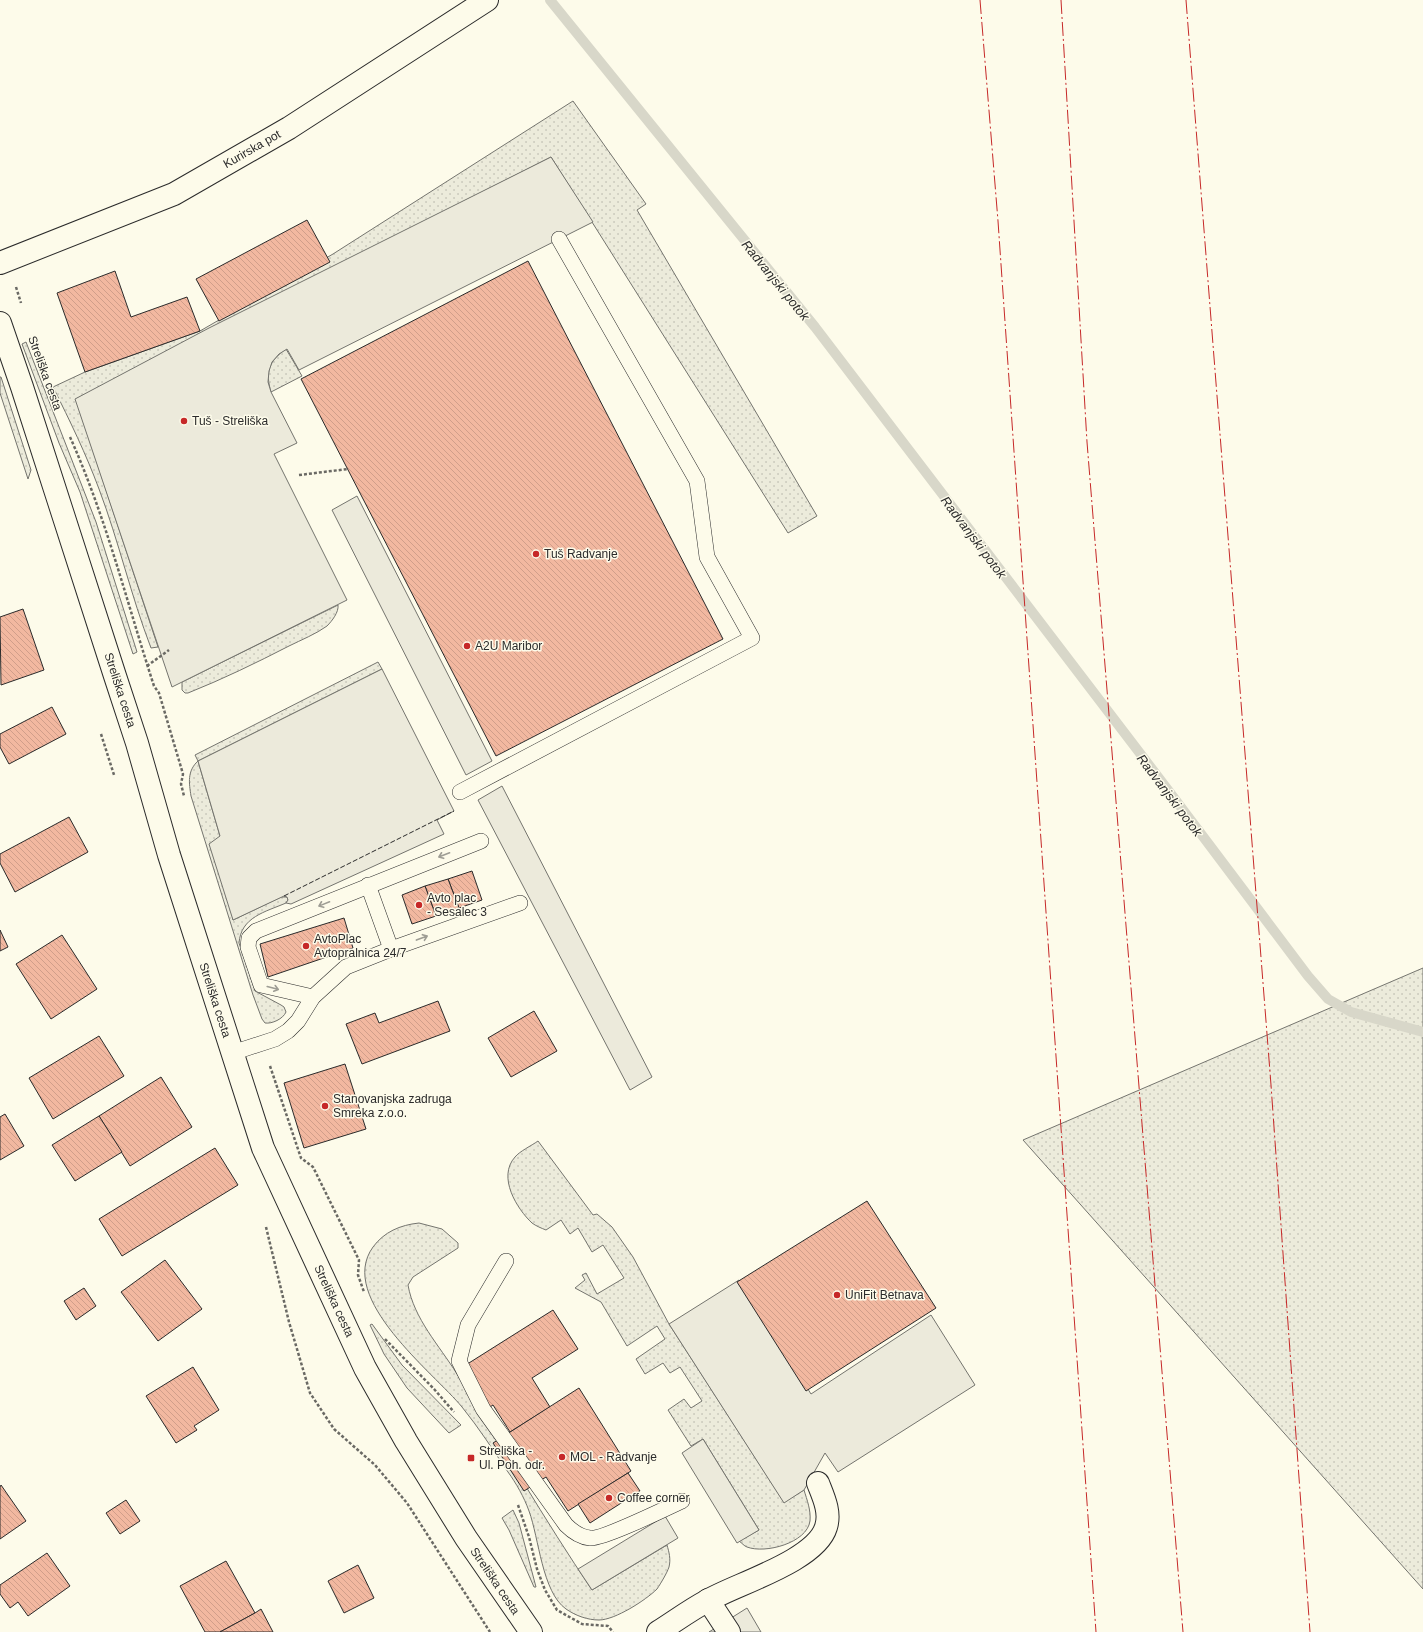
<svg xmlns="http://www.w3.org/2000/svg" width="1423" height="1632" font-family="Helvetica,sans-serif">
  <defs>
    <pattern id="grass-dots" width="8" height="8" patternUnits="userSpaceOnUse"><rect width="8" height="8" fill="#ecebdb"/><path d="M2 2h.1M6 6h.1" fill="none" stroke="#cbcabc" stroke-width="1.8" stroke-linecap="round"/></pattern>
    <pattern id="building-back-hatch" width="6" height="6" patternUnits="userSpaceOnUse"><rect width="6" height="6" fill="#f2b8a0"/><path d="M-1 5l2 2M0 0l6 6M5-1l2 2" fill="none" stroke="#d09e8a"/></pattern>
  </defs>
  <rect width="100%" height="100%" fill="#fdfbea"/>
  <g fill="url(#grass-dots)" stroke="#74746e">
    <path d="M 573,101 L 646,204 L 637,210 L 817,516 L 788,533 L 551,157 L 76,399 L 158,647 L 151,648 C 131,596 119,542 99,489 C 86,454 70,421 53,387 L 85,372 L 200,331 L 333,254 Z"/>
    <polygon points="26,342 96,522 137,652 133,654 80,492 59,443 22,344"/>
    <path d="M 286,349 L 302,376 L 271,392 C 265,372 269,361 286,349 Z"/>
    <polygon points="0,377 1,377 31,470 28,479 0,393"/>
    <path d="M 338,605 C 339,612 332,621 327,626 C 316,634 301,640 289,646 C 256,663 223,679 188,693 L 185,693 L 182,690 L 182,682 Z"/>
    <path d="M 378,662 L 382,669 L 198,761 L 220,836 L 233,920 L 281,897 L 287,897 L 288,900 L 286,903 C 265,912 241,917 239,943 L 255,991 L 281,1005 L 284,1007 L 286,1012 C 283,1019 272,1024 265,1023 L 262,1019 L 253,995 L 191,796 C 189,783 187,771 198,761 L 195,755 Z"/>
    <polygon points="1423,968 1423,1589 1023,1140"/>
    <path d="M 538,1141 L 593,1215 L 597,1214 L 612,1227 L 633,1257 L 669,1324 L 784,1502 L 804,1490 C 807,1500 811,1510 810,1521 C 807,1543 765,1554 747,1547 C 744,1546 742,1543 739,1541 L 759,1530 L 703,1439 L 691,1446 L 668,1410 L 684,1399 L 691,1408 L 702,1401 L 680,1367 L 670,1373 L 663,1363 L 645,1374 L 636,1359 L 665,1339 L 657,1326 L 627,1346 L 601,1302 L 575,1288 L 585,1280 L 582,1275 L 586,1273 L 597,1294 L 624,1278 L 603,1245 L 592,1252 L 578,1228 L 570,1234 L 561,1220 L 546,1230 C 541,1228 536,1226 532,1223 C 517,1209 497,1177 515,1157 C 520,1151 531,1146 538,1141 Z"/>
    <path d="M 419,1223 L 442,1229 L 458,1243 L 458,1248 L 413,1277 L 408,1285 C 414,1319 439,1345 457,1374 C 502,1446 544,1519 592,1590 L 667,1545 C 669,1552 671,1559 669,1567 C 667,1573 661,1583 657,1589 C 646,1600 615,1620 599,1620 C 588,1620 576,1616 566,1609 C 542,1592 539,1538 529,1511 C 524,1497 516,1483 508,1472 C 493,1450 479,1428 462,1407 C 434,1373 336,1298 373,1247 C 384,1232 400,1225 419,1223 Z"/>
    <polygon points="372,1324 402,1365 461,1425 449,1433 407,1388 384,1354 370,1325"/>
    <polygon points="513,1510 519,1523 536,1587 534,1587 509,1530 502,1518"/>
  </g>
  <g fill="#eceadb" stroke="#74746e">
    <polygon points="551,157 593,222 299,370 287,349 279,354 272,362 269,371 268,382 271,392 297,443 274,454 347,600 172,687 75,399 209,328"/>
    <polygon points="357,496 492,761 466,775 332,510"/>
    <polygon points="382,669 454,811 437,820 444,834 291,904 286,903 288,900 287,897 284,896 233,920 209,844 220,836 198,761"/>
    <polygon points="502,786 652,1077 630,1090 478,800"/>
    <polygon points="739,1280 811,1394 931,1315 975,1385 838,1472 825,1453 804,1490 784,1503 669,1324"/>
    <polygon points="703,1439 759,1530 737,1543 682,1453"/>
    <polygon points="665,1516 678,1538 592,1590 578,1569"/>
    <polygon points="747,1608 761,1632 709,1632"/>
  </g>
  <g fill="none" stroke-linecap="round" stroke-linejoin="round">
    <polyline stroke="#d8d7c9" stroke-width="10" points="550,0 815,327 1168,790 1308,976 1328,999 1351,1012 1423,1032"/>
  </g>
  <g fill="url(#building-back-hatch)" stroke="#2b2b2b">
    <polygon points="307,220 330,262 219,321 196,279"/>
    <polygon points="528,261 723,639 496,756 301,379"/>
    <polygon points="115,271 131,317 187,297 200,331 85,372 57,293"/>
    <polygon points="23,609 44,670 1,685 0,617"/>
    <polygon points="52,707 66,734 9,764 0,747 0,734"/>
    <polygon points="69,817 88,852 15,892 0,863 0,854"/>
    <polygon points="472,871 482,900 459,908 448,879"/>
    <polygon points="448,879 459,908 436,916 425,886"/>
    <polygon points="425,886 436,916 412,924 402,895"/>
    <polygon points="344,918 353,948 268,977 260,944"/>
    <polygon points="0,930 8,947 0,951"/>
    <polygon points="62,935 97,989 51,1019 16,964"/>
    <polygon points="438,1001 450,1031 362,1064 346,1024 375,1013 379,1023"/>
    <polygon points="534,1011 557,1051 511,1077 488,1038"/>
    <polygon points="99,1036 124,1076 53,1119 29,1078"/>
    <polygon points="345,1064 366,1129 304,1148 284,1083"/>
    <polygon points="161,1077 192,1127 130,1166 99,1116"/>
    <polygon points="5,1114 24,1146 0,1160 0,1117"/>
    <polygon points="99,1116 122,1152 75,1181 52,1145"/>
    <polygon points="215,1148 238,1185 122,1256 99,1219"/>
    <polygon points="867,1201 936,1308 806,1391 737,1282"/>
    <polygon points="165,1260 202,1309 158,1341 121,1292"/>
    <polygon points="84,1288 96,1306 76,1320 64,1301"/>
    <polygon points="553,1310 578,1349 532,1378 550,1407 510,1432 493,1405 487,1409 461,1368"/>
    <polygon points="193,1367 219,1410 194,1426 197,1430 176,1443 146,1396"/>
    <polygon points="579,1388 631,1471 568,1511 546,1477 524,1491 493,1443"/>
    <polygon points="628,1473 640,1491 590,1523 578,1504"/>
    <polygon points="1,1485 26,1521 0,1539 0,1487"/>
    <polygon points="126,1500 140,1521 120,1534 106,1513"/>
    <polygon points="47,1553 70,1586 28,1616 18,1602 10,1608 0,1594 0,1585"/>
    <polygon points="226,1561 255,1613 220,1632 205,1632 180,1586"/>
    <polygon points="358,1565 374,1598 344,1613 328,1581"/>
    <polygon points="261,1609 273,1632 220,1632 255,1613"/>
  </g>
  <g fill="none" stroke-linecap="round" stroke-linejoin="round">
    <g stroke="#2b2b2b" stroke-width="16">
      <g id="lane">
        <polyline points="460,792 752,638 707,557 697,481 559,239"/>
        <polyline points="368,885 391,949"/>
        <polyline points="313,997 261,985 248,947 249,938 256,931 481,841"/>
        <polyline points="232,1053 275,1039 288,1031 298,1021 313,997 346,967 391,949 520,903"/>
        <path d="M 506,1261 L 468,1325 L 459,1361 L 483,1409 L 566,1525 C 573,1532 580,1537 590,1538 C 601,1540 667,1508 682,1501"/>
      </g>
    </g>
    <g stroke="#2b2b2b" stroke-width="24">
      <g id="street">
        <polyline points="0,263 174,194 289,128 487,0"/>
        <polyline points="708,1600 729,1632"/>
        <path d="M 658,1632 C 674,1622 690,1610 707,1601 C 736,1584 816,1561 826,1527 C 831,1512 823,1496 818,1483"/>
      </g>
    </g>
    <g stroke="#2b2b2b" stroke-width="24">
      <polyline id="secondary" points="0,323 22,387 115,676 137,743 169,855 263,1148 365,1368 406,1441 466,1538 531,1632"/>
    </g>
    <g stroke="#6a6964" stroke-width="2.5" stroke-dasharray="3 2" stroke-linecap="butt">
      <polyline points="16,287 21,303"/>
      <path d="M 70,437 C 106,517 127,603 154,686 L 159,693 L 183,774 L 181,784 L 184,796"/>
      <polyline points="299,475 348,469"/>
      <polyline points="147,666 169,650"/>
      <polyline points="101,734 114,775"/>
      <polyline points="270,1066 301,1158 313,1167 359,1260 358,1275 364,1292"/>
      <polyline points="266,1227 289,1322 310,1393 334,1429 375,1465 407,1503 490,1632"/>
      <polyline points="385,1339 434,1389 454,1412"/>
      <polyline points="518,1505 529,1537 537,1569 545,1590 557,1610 582,1624 608,1626 613,1632"/>
    </g>
    <use href="#lane" stroke="#fdfbea" stroke-width="15"/>
    <use href="#street" stroke="#fdfbea" stroke-width="22"/>
    <use href="#secondary" stroke="#fdfbea" stroke-width="22"/>
    <polyline stroke="#2b2b2b" stroke-width="1" stroke-dasharray="5 2" stroke-linecap="butt" points="284,896 454,811"/>
    <g stroke="#c62828" stroke-width="1" stroke-dasharray="14 3 2 3" stroke-linecap="butt">
      <polyline points="980,0 998,221 1096,1632"/>
      <polyline points="1061,0 1087,442 1183,1632"/>
      <polyline points="1186,0 1271,1085 1310,1632"/>
    </g>
  </g>
  <defs><path id="oneway-shaft" d="M-6 0H5M1.5-3L5.5 0L1.5 3" fill="none" stroke-width="1.6" stroke-linecap="round" stroke-linejoin="round"/></defs>
  <g stroke="#9e9d94">
    <use href="#oneway-shaft" transform="translate(444 855) rotate(159)"/>
    <use href="#oneway-shaft" transform="translate(324 904) rotate(158)"/>
    <use href="#oneway-shaft" transform="translate(422 938) rotate(-20)"/>
    <use href="#oneway-shaft" transform="translate(273 988) rotate(15)"/>
  </g>
  <g fill="#c62828" stroke="#fdfbea" stroke-width="1.5">
    <circle cx="184" cy="421" r="4"/>
    <circle cx="536" cy="554" r="4"/>
    <circle cx="467" cy="646" r="4"/>
    <circle cx="419" cy="905" r="4"/>
    <circle cx="306" cy="946" r="4"/>
    <circle cx="325" cy="1106" r="4"/>
    <circle cx="837" cy="1295" r="4"/>
    <circle cx="562" cy="1457" r="4"/>
    <rect x="467" y="1454" width="8" height="8" rx="2"/>
    <circle cx="609" cy="1498" r="4"/>
  </g>
  <g text-anchor="middle" stroke-width="3" stroke-linejoin="round" paint-order="stroke">
    <g font-size="12" fill="#2b2b2b" stroke="#fdfbea">
      <text transform="translate(252 149) rotate(-30)" y="4">Kurirska pot</text>
      <text transform="translate(45 373) rotate(70)" y="4">Streliška cesta</text>
      <text transform="translate(120 690) rotate(72)" y="4">Streliška cesta</text>
      <text transform="translate(215 1000) rotate(72)" y="4">Streliška cesta</text>
      <text transform="translate(334 1301) rotate(65)" y="4">Streliška cesta</text>
      <text transform="translate(495 1581) rotate(56)" y="4">Streliška cesta</text>
    </g>
    <g font-size="12" fill="#2b2b2b" stroke="#fdfbea" text-anchor="start">
      <text x="192" y="425">Tuš - Streliška</text>
      <text x="544" y="558">Tuš Radvanje</text>
      <text x="475" y="650">A2U Maribor</text>
      <text x="427" y="902">Avto plac<tspan x="427" dy="14">- Sesalec 3</tspan></text>
      <text x="314" y="943">AvtoPlac<tspan x="314" dy="14">Avtopralnica 24/7</tspan></text>
      <text x="333" y="1103">Stanovanjska zadruga<tspan x="333" dy="14">Smreka z.o.o.</tspan></text>
      <text x="845" y="1299">UniFit Betnava</text>
      <text x="479" y="1455">Streliška -<tspan x="479" dy="14">Ul. Poh. odr.</tspan></text>
      <text x="570" y="1461">MOL - Radvanje</text>
      <text x="617" y="1502">Coffee corner</text>
    </g>
    <g font-size="13" font-style="italic" fill="#2b2b2b" stroke="#fdfbea">
      <text transform="translate(776 280) rotate(51)" y="5">Radvanjski potok</text>
      <text transform="translate(974 537) rotate(53)" y="5">Radvanjski potok</text>
      <text transform="translate(1170 795) rotate(53)" y="5">Radvanjski potok</text>
    </g>
  </g>
</svg>
